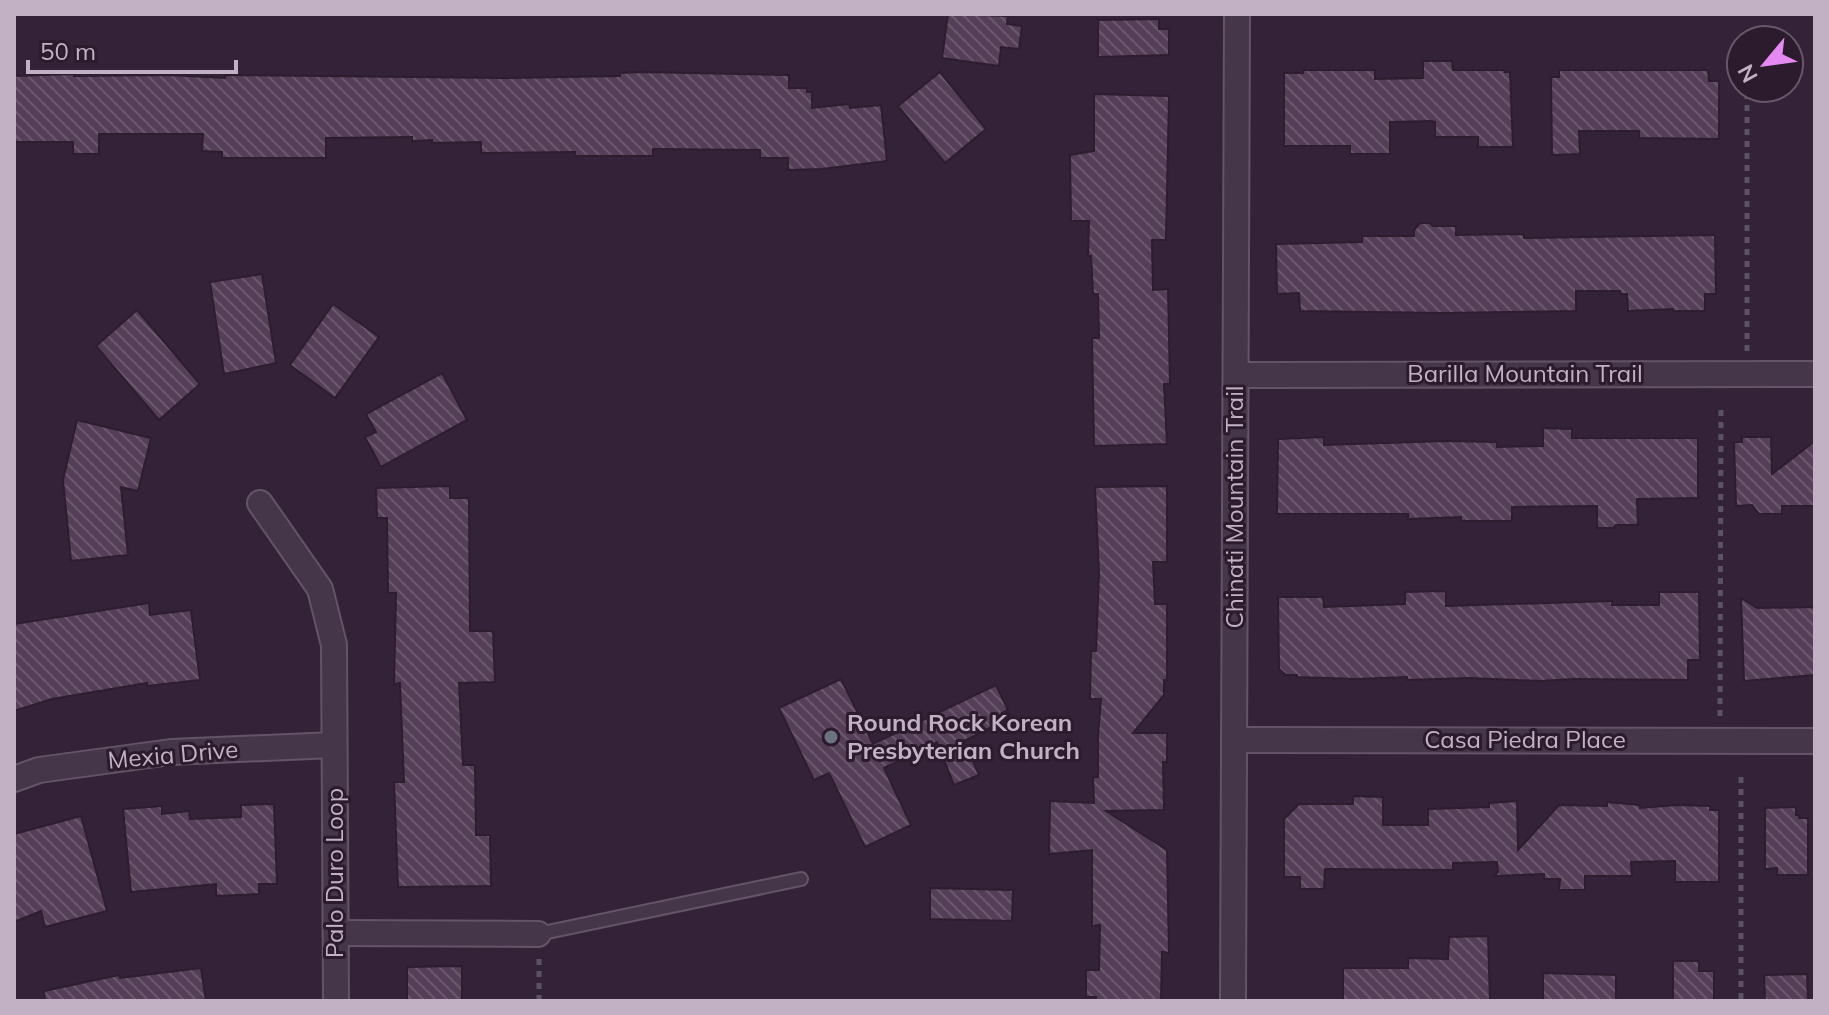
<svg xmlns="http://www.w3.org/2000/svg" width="1829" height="1015" font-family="Mulish,sans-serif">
  <defs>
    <pattern id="building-back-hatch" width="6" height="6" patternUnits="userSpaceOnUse" patternTransform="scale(2)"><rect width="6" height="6" fill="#553f58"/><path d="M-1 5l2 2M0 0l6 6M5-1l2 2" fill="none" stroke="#6c586e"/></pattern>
  </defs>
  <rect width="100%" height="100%" fill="#342338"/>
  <g fill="url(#building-back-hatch)" stroke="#2d1d2f" stroke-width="2">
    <polygon points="948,14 1008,16 1007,24 1022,26 1019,49 1001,47 999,66 942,58"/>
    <polygon points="1159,19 1159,29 1169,29 1169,55 1098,57 1098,20"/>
    <polygon points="1423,61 1452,61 1453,70 1505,70 1505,72 1510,72 1513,147 1478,147 1478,137 1435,137 1435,122 1432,121 1390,122 1390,154 1350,154 1350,146 1284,146 1284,73 1303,73 1303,70 1375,70 1375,79 1423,78"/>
    <polygon points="1559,70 1708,70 1709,81 1719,81 1719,139 1639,138 1639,131 1579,131 1580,154 1552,155 1551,77 1559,77"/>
    <polygon points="641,72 789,75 789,88 807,88 807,92 812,92 812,108 849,104 850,108 881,105 887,161 822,169 788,170 788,158 760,158 760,150 653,149 653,156 575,156 575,152 481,153 481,142 432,143 432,140 412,141 412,137 326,138 326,158 222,158 222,152 202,151 203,134 99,134 99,154 73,154 73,142 14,142 14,76 74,74 74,76 169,75 225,78 225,75 503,78 620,76 620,73"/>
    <polygon points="940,72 986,129 945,163 898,106"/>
    <polygon points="1094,94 1169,96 1166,240 1152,240 1153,290 1168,289 1170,384 1164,384 1167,444 1094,446 1092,338 1099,338 1098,294 1093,294 1091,256 1088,256 1089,221 1071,221 1070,155 1094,151"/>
    <polygon points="1420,223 1430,223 1433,226 1456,226 1456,235 1524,234 1524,238 1715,235 1716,294 1705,294 1705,311 1673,311 1673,309 1628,311 1627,294 1620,294 1620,291 1576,291 1576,311 1445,313 1300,311 1299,293 1277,294 1276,244 1362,242 1362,236 1414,236 1414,230"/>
    <polygon points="262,274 276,363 224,374 210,282"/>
    <polygon points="333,304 379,337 335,398 290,365"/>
    <polygon points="137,310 200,384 159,420 96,346"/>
    <polygon points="442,373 467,420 381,467 365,437 376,432 366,414"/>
    <polygon points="77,420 151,438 138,491 121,487 128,555 71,561 63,480"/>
    <polygon points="1543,428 1572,429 1572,438 1698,438 1698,498 1637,499 1638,525 1616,525 1613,528 1597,528 1597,506 1512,507 1512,521 1461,521 1461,517 1408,519 1408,514 1277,514 1278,439 1324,437 1324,445 1446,441 1497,442 1497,447 1543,446"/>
    <polygon points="1742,437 1771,437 1772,474 1815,441 1815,506 1782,506 1782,514 1759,514 1752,505 1736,506 1734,442 1742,442"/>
    <polygon points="450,486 450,498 469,498 470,631 493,631 495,682 459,683 463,765 475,765 476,835 490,835 491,886 398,887 394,782 404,782 400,683 394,684 396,593 388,593 387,518 377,518 376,488"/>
    <polygon points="1167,486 1167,562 1153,562 1155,604 1167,604 1167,680 1164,680 1164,695 1133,733 1167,733 1167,762 1163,762 1164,810 1106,811 1167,850 1169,953 1162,952 1161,1001 1096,1001 1096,997 1086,997 1086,970 1099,970 1100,925 1092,926 1092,850 1049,854 1050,801 1094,803 1093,777 1098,777 1098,735 1101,699 1090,699 1091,651 1096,651 1099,573 1095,487"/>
    <polygon points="1442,591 1446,592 1446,606 1612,601 1612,605 1659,605 1659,592 1699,592 1700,660 1688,660 1688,680 1574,679 1540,681 1470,678 1407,680 1407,677 1357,679 1297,677 1297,675 1286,675 1279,669 1278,597 1323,597 1324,607 1405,604 1405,592"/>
    <polygon points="1741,598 1757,608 1815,607 1815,675 1744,681"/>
    <polygon points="149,603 150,615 191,610 200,680 147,686 147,683 52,699 14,711 14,624"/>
    <polygon points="841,679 873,744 996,685 1008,710 1002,713 1006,720 964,741 979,775 954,785 937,742 884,768 911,825 865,847 829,773 814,780 779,708"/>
    <polygon points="1353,796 1383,797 1383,825 1428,825 1428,809 1489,807 1489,803 1517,801 1518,850 1559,805 1607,806 1607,802 1640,805 1640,808 1677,805 1710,806 1710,810 1719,810 1719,882 1675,882 1675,861 1631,862 1632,876 1585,876 1585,890 1559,890 1560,879 1544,879 1544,874 1494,876 1498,872 1497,862 1453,863 1453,870 1325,869 1324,889 1300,889 1300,877 1284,877 1284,819 1299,804 1353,804"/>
    <polygon points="274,804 277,884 259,884 259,894 216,896 216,884 131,892 123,809 162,806 162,814 189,811 190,819 241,817 241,805"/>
    <polygon points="1796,807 1796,815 1799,815 1799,818 1808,818 1808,875 1777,875 1777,868 1765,869 1765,808"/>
    <polygon points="81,816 107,911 45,927 41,911 14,922 14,834"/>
    <polygon points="930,888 1013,890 1012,921 930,919"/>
    <polygon points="1488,936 1490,1001 1343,1001 1343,968 1408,968 1408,958 1448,959 1449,937"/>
    <polygon points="1673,961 1699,961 1699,971 1714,971 1714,1001 1673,1001"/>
    <polygon points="462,966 462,1001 407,1001 407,967"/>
    <polygon points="201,968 206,1001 45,1001 44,991 119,975 120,978"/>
    <polygon points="1543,973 1616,975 1616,1001 1543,1001"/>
    <polygon points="1807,974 1808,1001 1765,1001 1764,975"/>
  </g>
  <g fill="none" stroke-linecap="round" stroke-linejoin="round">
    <g stroke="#645467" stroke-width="16">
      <polyline id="lane" points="538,934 801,879"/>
    </g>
    <g stroke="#645467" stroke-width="28">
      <g id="street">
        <polyline points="1236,375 1815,374"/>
        <polyline points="260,503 320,589 334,645 336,1001"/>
        <polyline points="1234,740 1815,741"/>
        <polyline points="14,779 39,770 171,752 334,745"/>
        <polyline points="336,933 538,934"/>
        <polyline points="1233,1001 1237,14"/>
      </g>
    </g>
    <g stroke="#5b5267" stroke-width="5" stroke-dasharray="6 6" stroke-linecap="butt">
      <polyline points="1747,351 1747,88"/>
      <polyline points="1720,716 1721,408"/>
      <polyline points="1741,777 1741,1001"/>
      <polyline points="539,959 539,1001"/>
    </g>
    <use href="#lane" stroke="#463649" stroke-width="12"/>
    <use href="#street" stroke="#463649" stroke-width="24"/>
  </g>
  <circle fill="#6b7280" stroke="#2b1b2d" stroke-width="3" cx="831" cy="737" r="8"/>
  <g text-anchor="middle" stroke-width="6" stroke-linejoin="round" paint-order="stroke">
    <g font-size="24" fill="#c2b1c5" stroke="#2b1b2d">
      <text x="1525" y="382">Barilla Mountain Trail</text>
      <text transform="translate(1235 507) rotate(-90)" y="8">Chinati Mountain Trail</text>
      <text x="1525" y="748">Casa Piedra Place</text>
      <text transform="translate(173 755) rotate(-5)" y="8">Mexia Drive</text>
      <text transform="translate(335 873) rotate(-90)" y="8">Palo Duro Loop</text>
    </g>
    <g font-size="24" font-weight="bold" fill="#c2b1c5" stroke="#2b1b2d" text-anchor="start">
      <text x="847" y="731">Round Rock Korean<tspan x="847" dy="28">Presbyterian Church</tspan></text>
    </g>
  </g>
  <rect width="1829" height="1015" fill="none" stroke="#c2b1c5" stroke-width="32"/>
  <g transform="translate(1765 64) rotate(241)"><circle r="38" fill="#2b1b2d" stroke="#67576a" stroke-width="2"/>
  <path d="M0-6L14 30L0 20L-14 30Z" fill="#e489f2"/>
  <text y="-12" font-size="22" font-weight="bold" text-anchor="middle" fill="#c2b1c5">N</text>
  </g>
  <path d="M28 60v12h208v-12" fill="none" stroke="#c2b1c5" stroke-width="4"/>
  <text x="40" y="60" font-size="24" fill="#c2b1c5" stroke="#2b1b2d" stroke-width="6" paint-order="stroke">50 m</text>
</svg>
